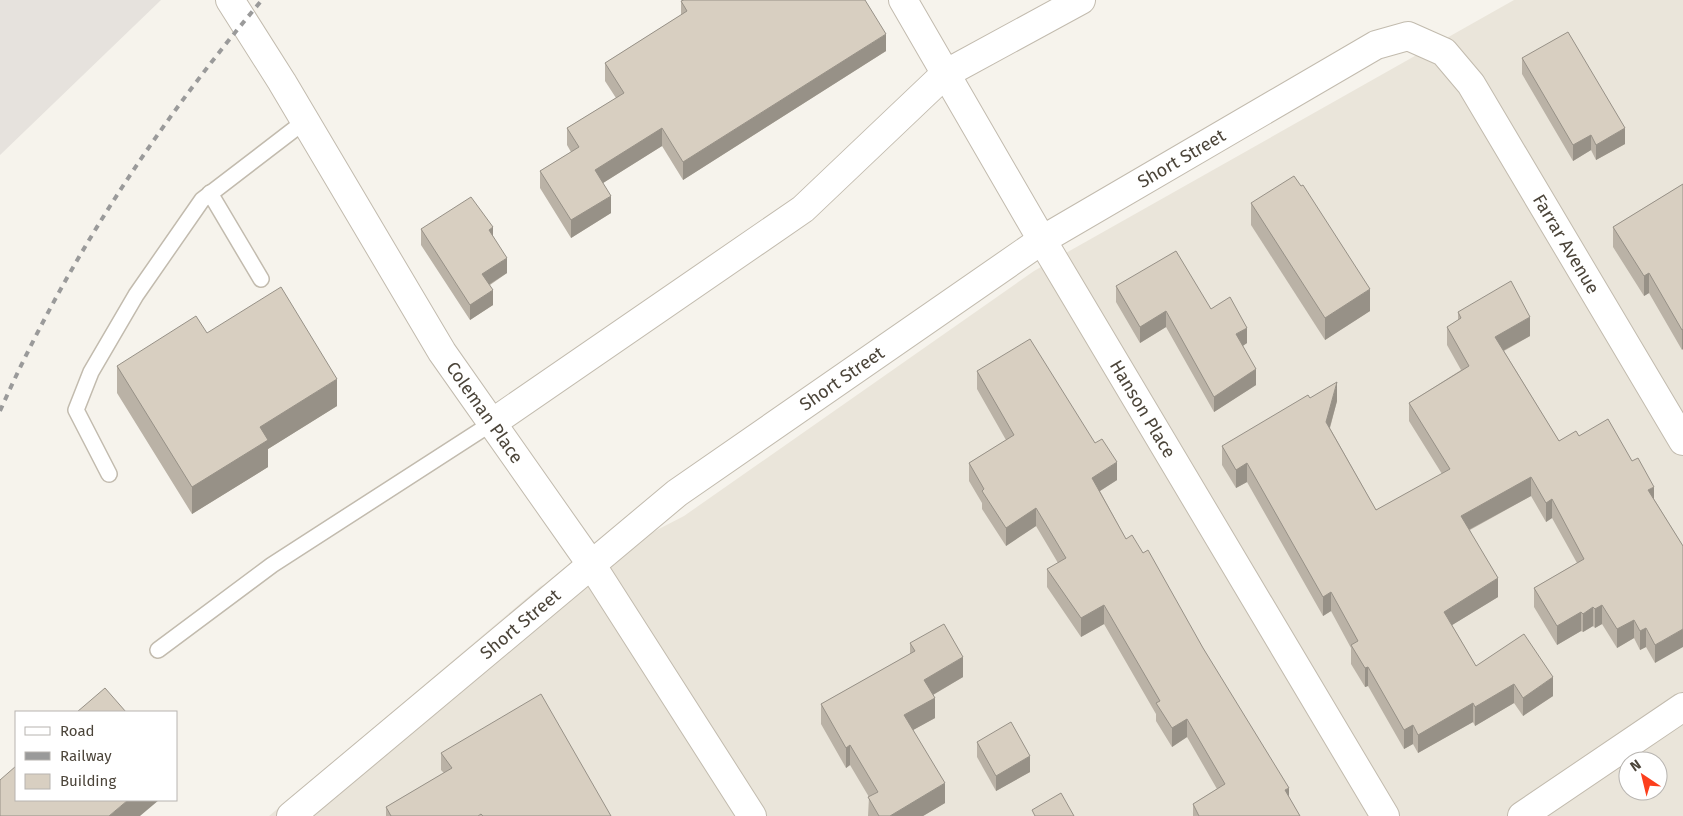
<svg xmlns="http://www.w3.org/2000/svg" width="1683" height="816" font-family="'Fira Sans',sans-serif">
  <rect width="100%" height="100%" fill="#f6f3ec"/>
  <path fill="#eae5da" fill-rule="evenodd" d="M 1514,0 L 1683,0 L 1683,816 L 269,816 L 541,586 L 591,564 L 684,516 L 1034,271 ZM 1628,761 L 1658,761 L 1658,791 L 1628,791 Z"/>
  <polygon fill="#e6e2dd" points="0,0 161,0 0,155"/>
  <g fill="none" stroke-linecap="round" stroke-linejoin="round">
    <g stroke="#c2bbae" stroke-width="18">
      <g id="lane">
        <polyline points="210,193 261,279"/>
        <polyline points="109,474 76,410 91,372 136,295 202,200 305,121"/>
        <polyline points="158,650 272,565 492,423"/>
      </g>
    </g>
    <g stroke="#c2bbae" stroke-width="30">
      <g id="street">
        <path id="s1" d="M 230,0 L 282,82 L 442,352 L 591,564 L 752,816"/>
        <path id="s2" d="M 903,0 L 1042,240 L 1385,816"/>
        <polyline points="492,423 803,209 945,74 1081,0"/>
        <path id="s3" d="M 291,816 L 677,493 L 1042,240 L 1376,45 L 1408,36 L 1444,52 L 1471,84 L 1683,441"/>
        <polyline points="1522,816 1683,707"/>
      </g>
    </g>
    <use href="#lane" stroke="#fff" stroke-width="15"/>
    <use href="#street" stroke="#fff" stroke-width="28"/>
    <path stroke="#9a9a9a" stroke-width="4" stroke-dasharray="6 6" stroke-linecap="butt" d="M 0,411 C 66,262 157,124 262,0"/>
  </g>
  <g fill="#bab2a6">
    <polygon points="681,1 886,51 683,180 662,146 603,183 611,213 571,238 540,188 540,171 571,152 567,145 567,128 616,98 605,81 605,63 681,15"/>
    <polygon points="1522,58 1625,144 1596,160 1591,150 1573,161 1522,74"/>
    <polygon points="1683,184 1682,350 1649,293 1644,296 1613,247 1613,227"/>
    <polygon points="1301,186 1370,311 1325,340 1251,225 1251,203"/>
    <polygon points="421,229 493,236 507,273 490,285 493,305 470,320 421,245"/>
    <polygon points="1116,286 1211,309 1247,343 1243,346 1256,385 1214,412 1166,327 1140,343 1116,302"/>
    <polygon points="1458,312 1530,336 1504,351 1559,441 1579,436 1654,499 1683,546 1655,663 1646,647 1640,650 1634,638 1617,648 1602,624 1595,628 1593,626 1583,632 1581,631 1557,645 1534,607 1534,588 1577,563 1552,518 1546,522 1531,496 1470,530 1498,597 1452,625 1476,666 1553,696 1523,716 1514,703 1475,726 1473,722 1418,753 1413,744 1404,749 1368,686 1365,687 1351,664 1351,648 1331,611 1323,616 1247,482 1236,488 1222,465 1222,446 1310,398 1337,401 1330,428 1376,510 1442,474 1409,421 1409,403 1461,370 1447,345 1447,327 1458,320"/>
    <polygon points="207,333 337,406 268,449 268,467 192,514 117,393 117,366"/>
    <polygon points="977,371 1117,480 1100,491 1126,539 1143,553 1203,648 1300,816 1193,816 1193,804 1217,789 1187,737 1172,747 1156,721 1156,714 1104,624 1081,637 1047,587 1047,569 1058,563 1036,526 1006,546 982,509 982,503 969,481 969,463 1006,440 977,389"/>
    <polygon points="910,643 963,677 933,695 935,718 913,730 945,803 923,816 868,816 869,797 850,765 846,768 821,724 821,704 910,654"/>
    <polygon points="977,742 1030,772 996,791 977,757"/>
    <polygon points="441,753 611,816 386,816 386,807 444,773 441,770"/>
  </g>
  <g fill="#979187">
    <polygon points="886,34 886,51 683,180 683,162"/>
    <polygon points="662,128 662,146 595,188 595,170"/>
    <polygon points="1625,128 1625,144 1596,160 1596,145"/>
    <polygon points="1591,135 1591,150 1573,161 1573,145"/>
    <polygon points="611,196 611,213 571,238 571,220"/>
    <polygon points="493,227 493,243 489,230"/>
    <polygon points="507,258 507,273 482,289 482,274"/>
    <polygon points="1649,273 1649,293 1644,296 1644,276"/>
    <polygon points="1370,289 1370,311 1325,340 1325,318"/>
    <polygon points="493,290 493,305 470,320 470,305"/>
    <polygon points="1166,311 1166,327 1140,343 1140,327"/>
    <polygon points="1530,317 1530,336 1495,355 1495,337"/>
    <polygon points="1247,328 1247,343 1236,350 1236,334"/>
    <polygon points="1683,329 1683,349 1682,350 1682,330"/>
    <polygon points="1256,369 1256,385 1214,412 1214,397"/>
    <polygon points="337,379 337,406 268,449 268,467 192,514 192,487 260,427"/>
    <polygon points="1337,382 1337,401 1326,441 1326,422"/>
    <polygon points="1117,462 1117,480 1092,496 1092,478"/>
    <polygon points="1247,463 1247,482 1236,488 1236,470"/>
    <polygon points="1531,477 1531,496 1461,534 1461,516"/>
    <polygon points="1654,487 1654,506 1648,490"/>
    <polygon points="1552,499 1552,518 1546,522 1546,503"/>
    <polygon points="1036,508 1036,526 1006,546 1006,528"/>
    <polygon points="1498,578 1498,597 1444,630 1444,612"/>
    <polygon points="1331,592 1331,611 1323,616 1323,597"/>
    <polygon points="1104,605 1104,624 1081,637 1081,618"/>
    <polygon points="1602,605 1602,624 1595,628 1595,609"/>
    <polygon points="1593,607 1593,626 1583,632 1583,614"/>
    <polygon points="1581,612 1581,631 1557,645 1557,626"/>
    <polygon points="1634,620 1634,638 1617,648 1617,629"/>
    <polygon points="1646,628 1646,647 1640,650 1640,631"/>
    <polygon points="1683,629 1683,647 1655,663 1655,645"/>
    <polygon points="963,657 963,677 924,700 924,680"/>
    <polygon points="1368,667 1368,686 1365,687 1365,668"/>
    <polygon points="1553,677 1553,696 1523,716 1523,698"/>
    <polygon points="1514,684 1514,703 1475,726 1475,707"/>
    <polygon points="935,698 935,718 904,735 904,715"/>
    <polygon points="1473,703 1473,722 1418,753 1418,735"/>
    <polygon points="1187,719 1187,737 1172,747 1172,728"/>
    <polygon points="1413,725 1413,744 1404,749 1404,730"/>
    <polygon points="850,745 850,765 846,768 846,748"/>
    <polygon points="1030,756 1030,772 996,791 996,776"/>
    <polygon points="945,783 945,803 923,816 890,816"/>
    <polygon points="1289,788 1289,806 1285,790"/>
    <polygon points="128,800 159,800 140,816 109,816"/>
  </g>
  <g fill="#d8cfc1" stroke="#979187">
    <polygon points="684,0 865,0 886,34 683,162 662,128 595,170 611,196 571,220 540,171 579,147 567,128 624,93 605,63 687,11 681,1"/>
    <polygon points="1568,32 1625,128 1596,145 1591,135 1573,145 1522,58"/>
    <polygon points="1294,176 1301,186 1303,185 1370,289 1325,318 1251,203"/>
    <polygon points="1683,184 1683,329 1682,330 1649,273 1644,276 1613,227"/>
    <polygon points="471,197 493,227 489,230 507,258 482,274 493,290 470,305 421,229"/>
    <polygon points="1176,251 1211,309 1230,297 1247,328 1236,334 1256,369 1214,397 1166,311 1140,327 1116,286"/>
    <polygon points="1511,281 1530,317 1495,337 1559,441 1576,431 1579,436 1608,419 1632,461 1638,458 1654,487 1648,490 1683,546 1683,629 1655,645 1646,628 1640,631 1634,620 1617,629 1602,605 1595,609 1593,607 1583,614 1581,612 1557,626 1534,588 1584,559 1552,499 1546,503 1531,477 1461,516 1498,578 1444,612 1476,666 1524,634 1553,677 1523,698 1514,684 1475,707 1473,703 1418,735 1413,725 1404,730 1368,667 1365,668 1351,645 1358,641 1331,592 1323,597 1247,463 1236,470 1222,446 1308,395 1310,398 1337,382 1326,422 1376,510 1450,469 1409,403 1469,366 1447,327 1461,318 1458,312"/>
    <polygon points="281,287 337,379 260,427 268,440 192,487 117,366 196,316 207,333"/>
    <polygon points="1030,339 1095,443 1102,439 1117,462 1092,478 1126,539 1132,535 1143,553 1148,550 1203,648 1289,788 1285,790 1300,816 1199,816 1193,804 1225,784 1187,719 1172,728 1156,703 1160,701 1104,605 1081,618 1047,569 1066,558 1036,508 1006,528 982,491 984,489 969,463 1014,435 977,371"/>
    <polygon points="944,624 963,657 924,680 935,698 904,715 945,783 890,816 879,816 868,797 878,792 850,745 846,748 821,704 915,651 910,643"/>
    <polygon points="105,688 126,712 77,712"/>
    <polygon points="541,694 611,816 483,816 481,814 478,816 391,816 386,807 452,768 441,753"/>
    <polygon points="1011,722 1030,756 996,776 977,742"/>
    <polygon points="16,766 16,800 128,800 109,816 0,816 0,780"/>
    <polygon points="1061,793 1074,816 1035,816 1032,810"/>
  </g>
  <g text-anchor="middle" stroke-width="4.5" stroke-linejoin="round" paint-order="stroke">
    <g font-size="18" fill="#4b4439" stroke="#fff">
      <text dy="6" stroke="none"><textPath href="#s3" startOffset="1109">Short Street</textPath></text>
      <text dy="6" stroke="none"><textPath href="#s3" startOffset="1635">Farrar Avenue</textPath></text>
      <text dy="6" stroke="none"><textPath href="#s3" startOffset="704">Short Street</textPath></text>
      <text dy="6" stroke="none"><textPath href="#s2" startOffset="474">Hanson Place</textPath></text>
      <text dy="6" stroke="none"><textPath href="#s1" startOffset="485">Coleman Place</textPath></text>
      <text dy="6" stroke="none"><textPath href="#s3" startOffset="299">Short Street</textPath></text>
    </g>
  </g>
  <rect x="15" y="711" width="162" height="90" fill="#ffffff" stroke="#b7b4b0"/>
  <rect x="25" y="727" width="25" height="8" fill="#ffffff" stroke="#b7b4b0"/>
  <text x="60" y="736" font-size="15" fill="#4b4439">Road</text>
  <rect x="25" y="752" width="25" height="8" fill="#9a9a9a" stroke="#b7b4b0"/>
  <text x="60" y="761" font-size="15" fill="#4b4439">Railway</text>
  <rect x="25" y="774" width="25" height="15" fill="#d8cfc1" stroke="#b7b4b0"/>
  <text x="60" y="786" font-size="15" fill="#4b4439">Building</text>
  <g transform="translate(1643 776) rotate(325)"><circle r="24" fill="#ffffff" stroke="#b7b4b0"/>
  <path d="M0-4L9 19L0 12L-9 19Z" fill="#fc3f1d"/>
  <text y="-8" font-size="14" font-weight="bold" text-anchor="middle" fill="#4b4439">N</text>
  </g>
</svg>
